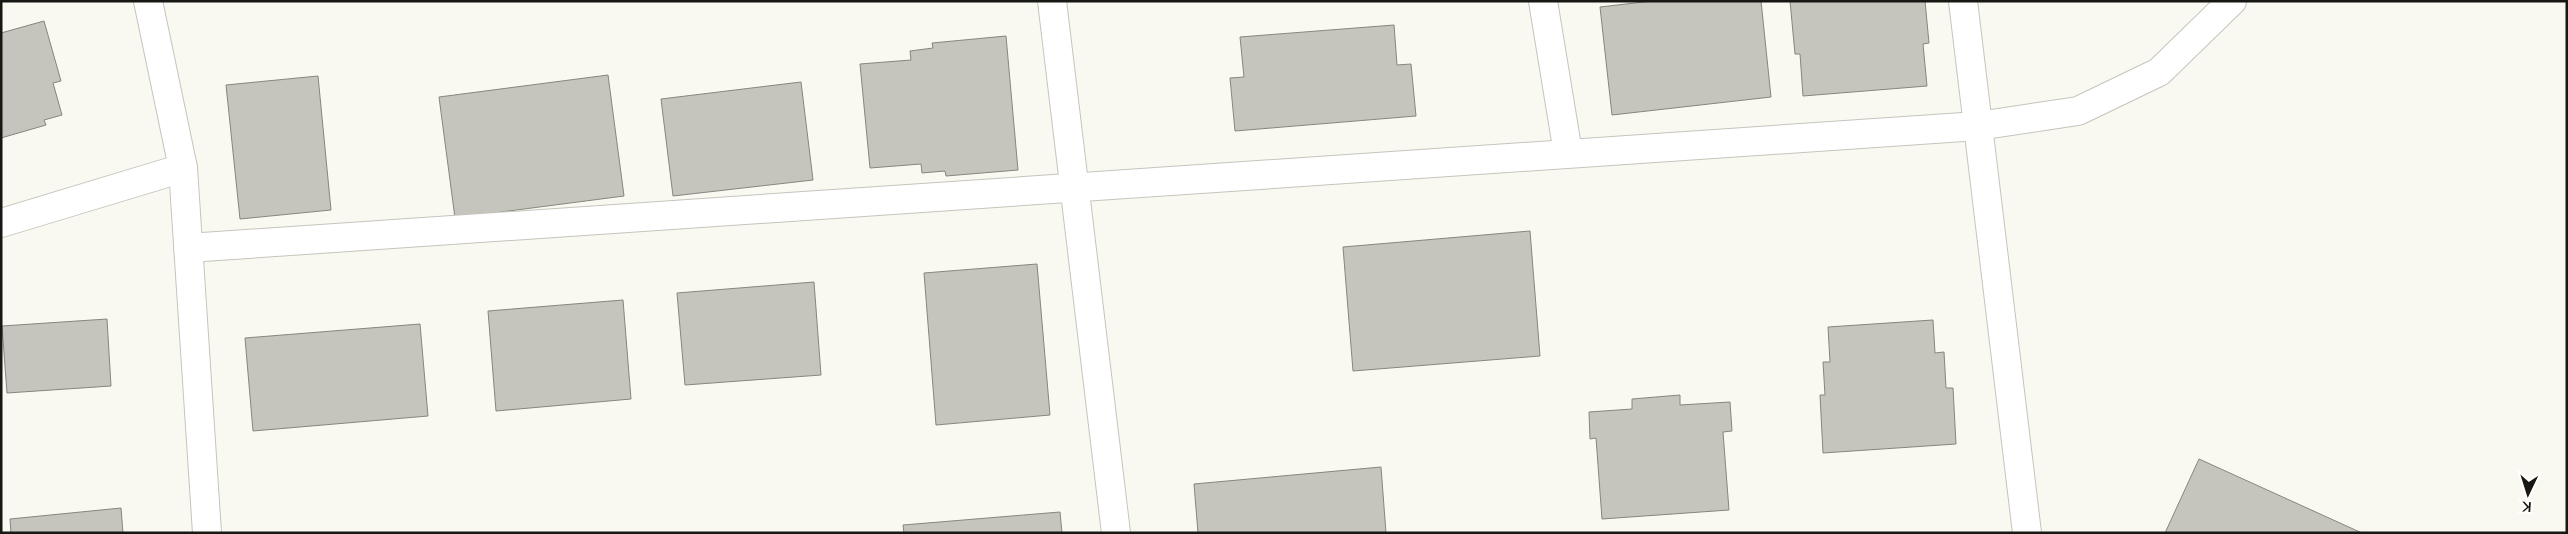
<svg xmlns="http://www.w3.org/2000/svg" width="2568" height="534" font-family="Mulish,sans-serif">
  <rect width="100%" height="100%" fill="#f9f9f1"/>
  <g fill="#c5c5bd" stroke="#86867f">
    <polygon points="1652,1 1761,1 1771,97 1612,115 1600,7"/>
    <polygon points="1790,1 1925,1 1929,43 1923,44 1927,86 1803,96 1800,54 1795,54"/>
    <polygon points="44,21 61,81 53,83 62,115 44,120 46,125 1,138 1,33"/>
    <polygon points="1394,25 1397,65 1411,64 1416,116 1235,131 1230,78 1244,77 1240,37"/>
    <polygon points="1006,36 1018,170 946,176 945,171 922,173 921,164 870,168 860,64 911,60 910,51 933,48 932,43"/>
    <polygon points="608,75 624,196 455,218 439,97"/>
    <polygon points="318,76 331,210 240,219 226,85"/>
    <polygon points="801,82 813,180 673,196 661,99"/>
    <polygon points="1530,231 1540,356 1353,371 1343,247"/>
    <polygon points="1037,264 1050,415 936,425 924,273"/>
    <polygon points="814,282 821,375 685,385 677,293"/>
    <polygon points="623,300 631,399 496,411 488,311"/>
    <polygon points="107,319 111,386 7,393 2,326"/>
    <polygon points="1933,320 1935,353 1944,352 1946,388 1953,388 1956,444 1823,453 1820,395 1825,395 1823,362 1830,362 1828,327"/>
    <polygon points="420,324 428,416 253,431 245,338"/>
    <polygon points="1680,395 1680,405 1730,402 1732,431 1723,432 1729,510 1602,519 1596,438 1590,439 1589,412 1632,409 1632,399"/>
    <polygon points="2199,459 2362,533 2165,533"/>
    <polygon points="1381,467 1386,533 1198,533 1194,484"/>
    <polygon points="121,508 123,533 11,533 10,519"/>
    <polygon points="1060,512 1062,533 904,533 903,525"/>
  </g>
  <g fill="none" stroke-linecap="round" stroke-linejoin="round">
    <g stroke="#c5c5bd" stroke-width="30">
      <g id="minor">
        <polyline points="148,1 183,168 207,533"/>
        <polyline points="1052,1 1116,533"/>
        <polyline points="1543,1 1568,153"/>
        <polyline points="1963,1 2027,533"/>
        <polyline points="1,223 183,168"/>
        <polyline points="188,248 1978,126 2078,111 2159,72 2232,1"/>
      </g>
    </g>
    <use href="#minor" stroke="#fff" stroke-width="28"/>
  </g>
  <rect width="2568" height="534" fill="none" stroke="#171714" stroke-width="5"/>
  <g transform="translate(2528 494) rotate(184)" stroke="#fffffe" stroke-width="4" paint-order="stroke">
  <path d="M0-4L9 19L0 12L-9 19Z" fill="#171714"/>
  <text y="-8" font-size="14" font-weight="bold" text-anchor="middle" fill="#171714">K</text>
  </g>
</svg>
